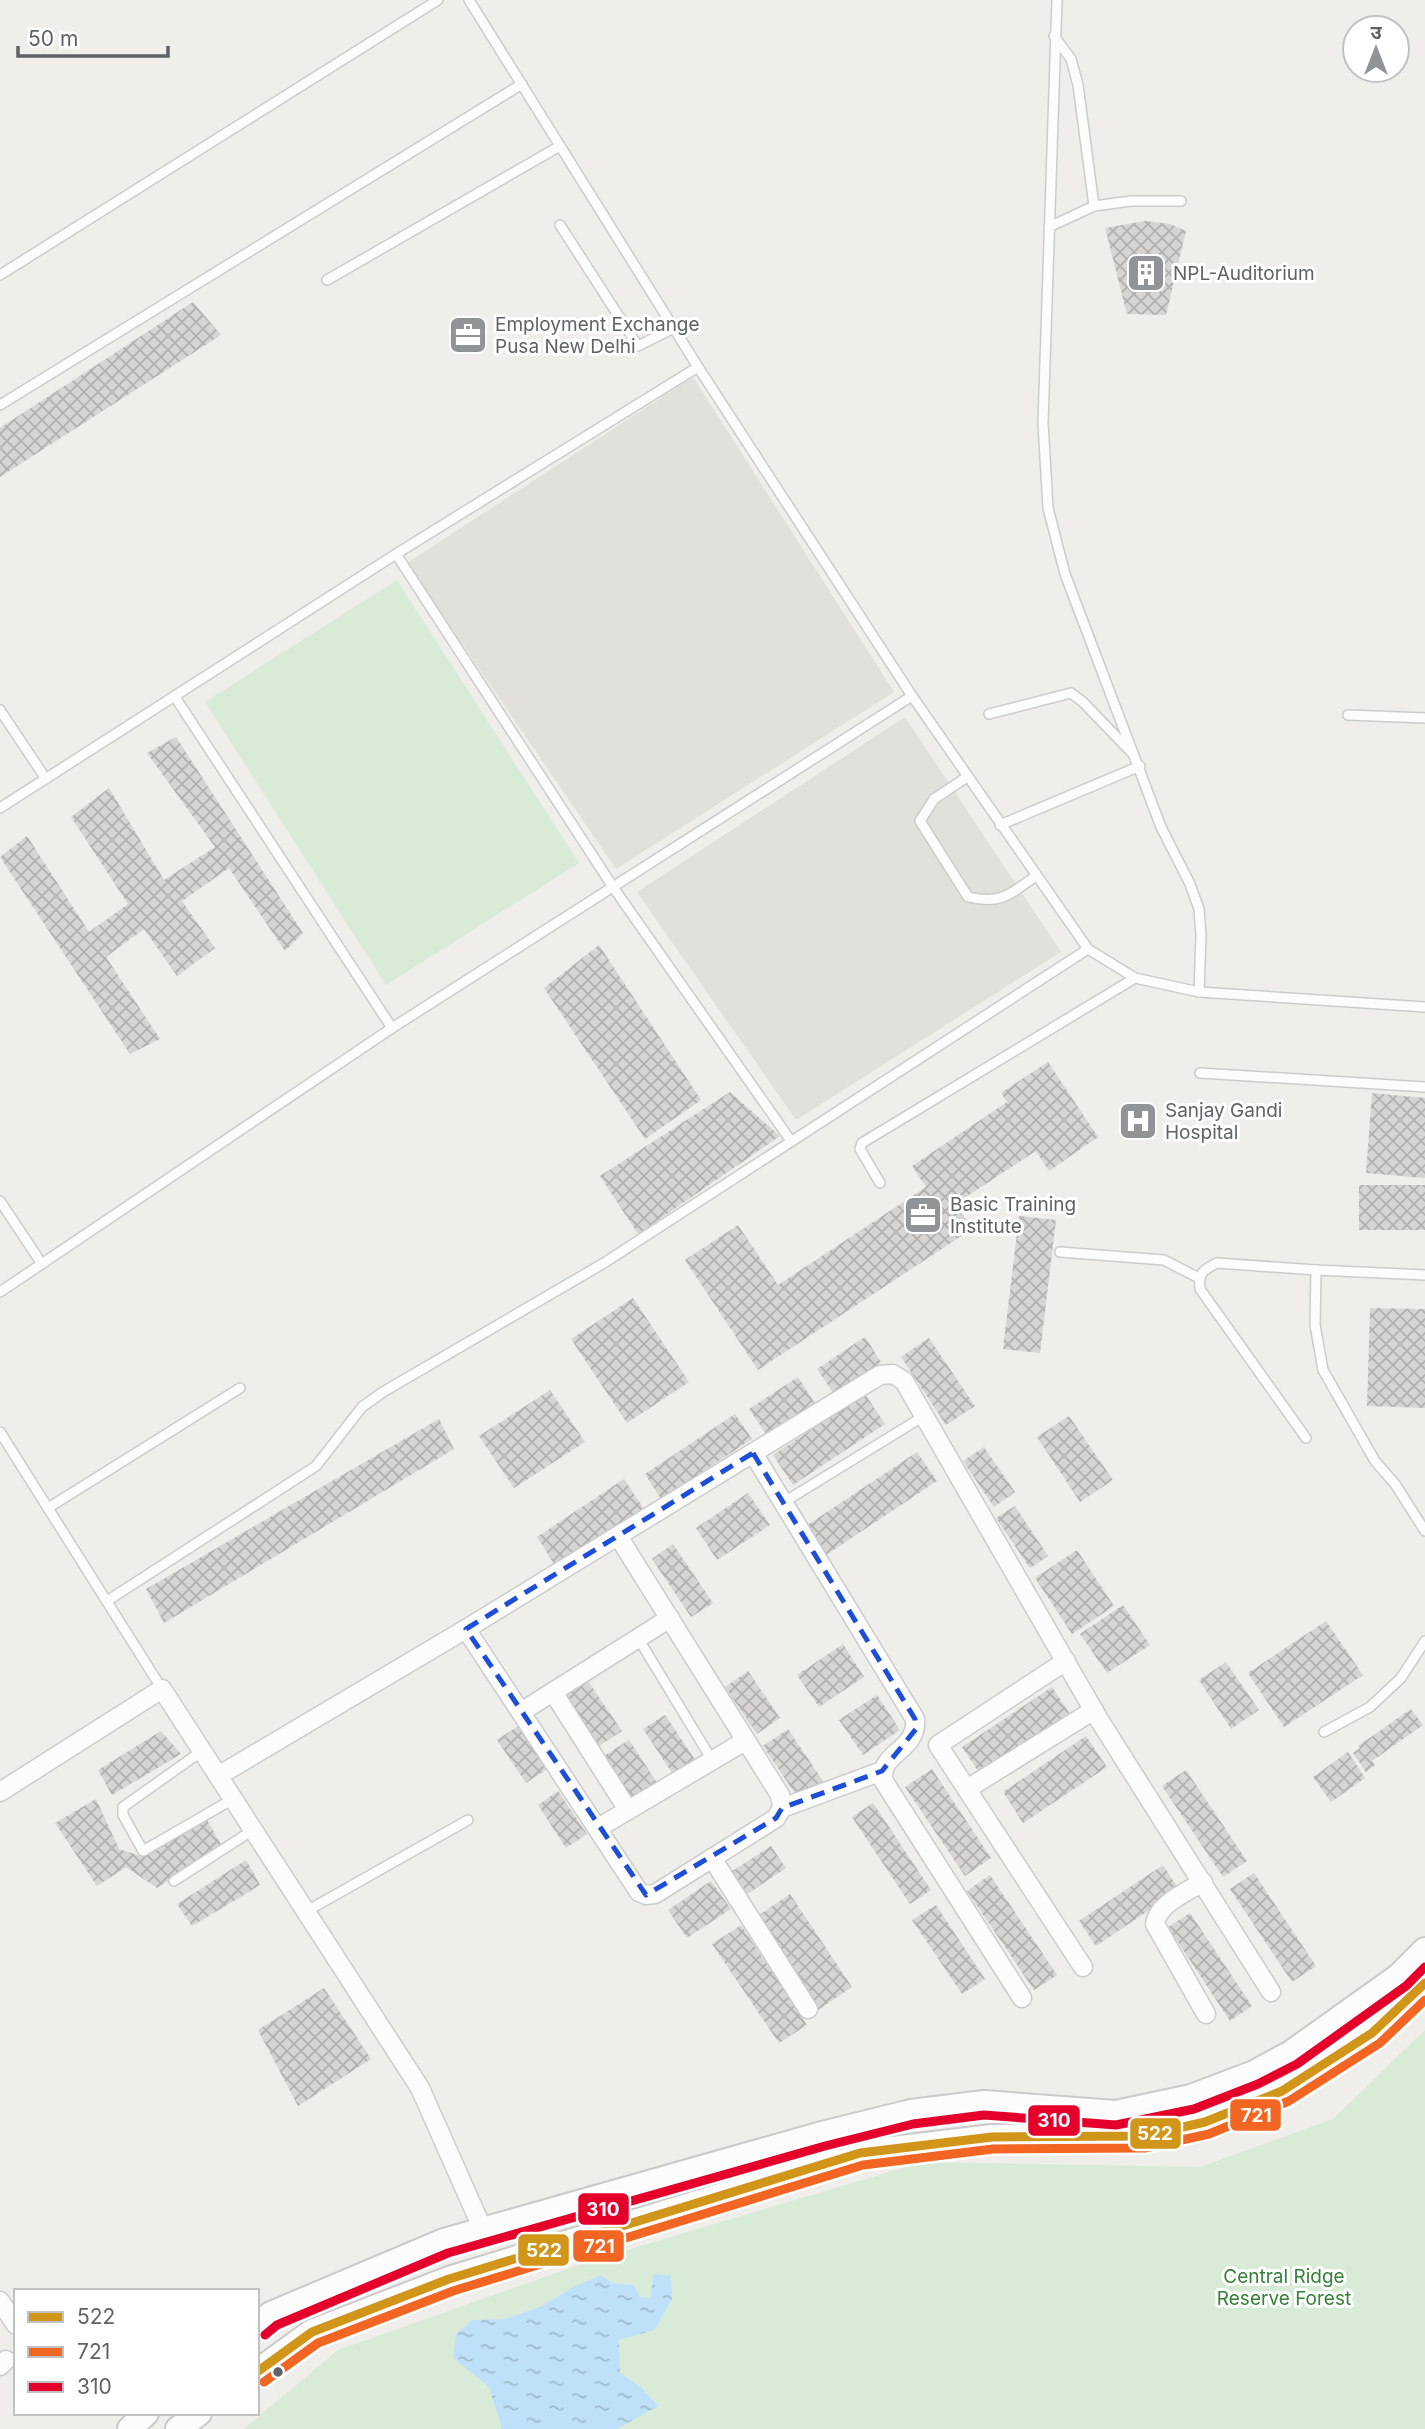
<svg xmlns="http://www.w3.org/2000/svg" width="1425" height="2429" font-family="Inter,'Noto Sans Devanagari',sans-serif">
  <defs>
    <pattern id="water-ripples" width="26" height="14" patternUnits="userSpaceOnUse" patternTransform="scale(1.75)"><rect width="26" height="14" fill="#bfe0f9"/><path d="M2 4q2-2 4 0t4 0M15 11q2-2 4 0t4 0" fill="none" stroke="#9eb9cd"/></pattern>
    <pattern id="building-cross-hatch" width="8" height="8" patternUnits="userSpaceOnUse" patternTransform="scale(1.75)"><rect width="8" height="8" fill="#d6d5d3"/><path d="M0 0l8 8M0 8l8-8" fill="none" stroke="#b1b0af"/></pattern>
  </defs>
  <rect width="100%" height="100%" fill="#efeeea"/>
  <g fill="#e2e0da">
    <polygon points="693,377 894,692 616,869 407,563"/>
    <polygon points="905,717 1061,952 796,1120 637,892"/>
  </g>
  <g fill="#d8ebd6">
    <polygon points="397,580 579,863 386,985 205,702"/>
    <polygon points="1425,2030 1425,2429 617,2429 658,2406 642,2388 620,2374 619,2340 655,2330 672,2299 671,2276 654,2275 650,2298 640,2297 634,2285 612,2283 573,2287 542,2306 505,2319 472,2320 453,2358 489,2387 502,2429 244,2429 338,2350 590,2261 923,2162 1200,2167 1333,2119"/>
  </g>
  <polygon fill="url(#water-ripples)" points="654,2274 671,2276 672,2299 655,2330 619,2340 620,2373 642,2388 658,2406 617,2429 502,2429 489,2387 453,2358 456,2334 472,2320 505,2319 542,2306 573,2287 601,2275 612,2283 634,2285 640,2297 650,2298"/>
  <g fill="url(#building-cross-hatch)">
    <polygon points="1145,221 1170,224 1186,231 1166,315 1127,314 1105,228"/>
    <polygon points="193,302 221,335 0,477 0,428"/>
    <polygon points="176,737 303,933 285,951 229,868 182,901 215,948 177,976 144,929 106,957 160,1039 130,1054 0,857 27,836 89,932 128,904 71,817 109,788 164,880 215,847 147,753"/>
    <polygon points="599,945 701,1100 645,1139 544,988"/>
    <polygon points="1048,1062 1098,1137 1049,1171 1036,1151 955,1204 972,1229 758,1370 685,1260 738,1225 778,1285 926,1187 912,1166 1007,1102 1001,1093"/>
    <polygon points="730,1092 780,1136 638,1234 600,1176"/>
    <polygon points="1372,1093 1425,1098 1425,1178 1366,1173"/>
    <rect x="1359" y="1185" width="66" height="45"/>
    <polygon points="1019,1216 1056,1220 1040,1353 1003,1349"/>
    <polygon points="633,1298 689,1382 627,1423 571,1339"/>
    <polygon points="1370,1308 1425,1309 1425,1408 1367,1406"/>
    <polygon points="865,1337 881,1362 834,1394 817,1369"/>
    <polygon points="929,1338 975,1406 946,1425 901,1357"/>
    <polygon points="798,1377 816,1405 768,1437 749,1409"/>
    <polygon points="550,1390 585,1442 514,1488 479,1436"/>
    <polygon points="865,1394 885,1424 793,1485 773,1455"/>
    <polygon points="735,1414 752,1439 661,1499 645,1474"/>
    <polygon points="1069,1416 1113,1480 1080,1502 1037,1437"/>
    <polygon points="439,1419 454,1449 164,1623 146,1589"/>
    <polygon points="984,1447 1015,1492 994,1507 963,1461"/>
    <polygon points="917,1452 937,1481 826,1555 806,1526"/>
    <polygon points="624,1479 646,1512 558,1570 537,1537"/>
    <polygon points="748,1493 770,1525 717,1560 696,1528"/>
    <polygon points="1015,1506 1048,1556 1030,1568 996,1518"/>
    <polygon points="673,1544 713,1603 691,1617 652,1559"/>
    <polygon points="1077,1550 1114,1606 1072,1634 1035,1578"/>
    <polygon points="1123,1605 1150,1645 1107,1673 1080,1634"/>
    <polygon points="1326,1621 1363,1675 1284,1727 1248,1673"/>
    <polygon points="843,1644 864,1677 819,1707 797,1675"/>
    <polygon points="1226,1662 1259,1710 1231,1729 1199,1680"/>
    <polygon points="748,1671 780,1718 757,1734 725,1687"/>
    <polygon points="588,1681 622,1731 596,1748 562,1698"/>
    <polygon points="1052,1687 1070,1714 980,1774 962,1747"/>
    <polygon points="877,1695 900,1730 863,1755 839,1720"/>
    <polygon points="1411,1709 1423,1725 1372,1761 1375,1765 1366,1772 1353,1753 1360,1748 1358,1746"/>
    <polygon points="665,1715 698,1764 676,1779 643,1729"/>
    <polygon points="518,1726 547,1769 526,1783 497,1740"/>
    <polygon points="788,1729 823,1781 798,1798 763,1746"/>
    <polygon points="161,1731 181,1754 112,1795 98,1770"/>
    <polygon points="1086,1736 1107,1767 1023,1823 1003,1792"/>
    <polygon points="629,1740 660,1787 630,1806 599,1759"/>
    <polygon points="1348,1752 1365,1778 1331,1802 1313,1777"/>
    <polygon points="932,1769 991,1858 965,1876 905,1787"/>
    <polygon points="1186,1770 1247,1861 1223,1877 1162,1786"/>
    <polygon points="558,1791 587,1834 566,1848 538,1805"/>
    <polygon points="96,1799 119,1849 143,1857 206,1818 222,1846 157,1888 126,1867 97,1886 55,1823"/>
    <polygon points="873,1803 931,1890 910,1904 852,1817"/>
    <polygon points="771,1846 786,1868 743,1897 728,1874"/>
    <polygon points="246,1860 260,1885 192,1926 177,1904"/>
    <polygon points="1163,1865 1179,1890 1096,1946 1079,1921"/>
    <polygon points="1254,1873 1316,1966 1292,1982 1230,1889"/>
    <polygon points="990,1875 1057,1975 1034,1990 967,1891"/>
    <polygon points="711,1881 731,1909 687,1938 668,1910"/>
    <polygon points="790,1894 852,1987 818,2010 756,1917"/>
    <polygon points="936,1905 985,1979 962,1994 912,1920"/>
    <polygon points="1190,1913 1252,2006 1230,2021 1168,1927"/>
    <polygon points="741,1925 807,2025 779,2043 712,1944"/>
    <polygon points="324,1988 371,2059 298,2106 258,2030"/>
  </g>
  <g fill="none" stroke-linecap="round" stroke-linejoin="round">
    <g stroke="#cbcccc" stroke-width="12">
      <g id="lane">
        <polyline points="469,0 698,367 912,696 1088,949 1135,978 1199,992 1425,1007"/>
        <polyline points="1057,0 1043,423 1048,508 1065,574 1161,827 1190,884 1199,909 1201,935 1199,992"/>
        <polyline points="1054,36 1071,59 1078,85 1094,206"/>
        <polyline points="560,225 638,346 674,328"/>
        <polyline points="1049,227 1094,206 1131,201 1181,201"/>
        <polyline points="0,275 438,0"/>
        <polyline points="327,280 560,146"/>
        <polyline points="0,405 522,84"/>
        <polyline points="396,554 613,887 791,1141"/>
        <polyline points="175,697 392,1028"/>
        <polyline points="0,710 46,779"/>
        <polyline points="989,714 1071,693 1083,702 1133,754"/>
        <polyline points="1348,715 1425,718"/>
        <path d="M 967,777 L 934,799 L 920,821 L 968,897 C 1001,905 1010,894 1036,876"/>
        <polyline points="0,808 396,554 698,367"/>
        <polyline points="1000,825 1140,766"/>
        <polyline points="1200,1073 1425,1087"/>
        <polyline points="880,1183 860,1149 862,1143 1135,978"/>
        <polyline points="0,1201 42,1264"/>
        <polyline points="1060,1252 1164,1260 1199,1278"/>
        <polyline points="1425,1275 1316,1270 1315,1325 1323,1370 1375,1461 1395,1484 1425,1531"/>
        <polyline points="0,1292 392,1028 912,696"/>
        <polyline points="0,1432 162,1689"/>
        <path d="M 1306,1438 L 1200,1289 C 1198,1273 1203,1270 1217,1263 L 1316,1270"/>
        <polyline points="784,1502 924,1416"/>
        <polyline points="48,1508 240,1388"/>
        <polyline points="107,1601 316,1466 362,1407 383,1392 604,1263 1088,949"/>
        <polyline points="638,1638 712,1760"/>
        <polyline points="1324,1732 1370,1707 1401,1678 1425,1641"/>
        <polyline points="202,1751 123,1807 123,1815 143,1851 233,1799"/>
        <polyline points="174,1881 253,1830"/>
        <polyline points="305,1912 468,1820"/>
      </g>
    </g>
    <g stroke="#cbcccc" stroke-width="21">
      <g id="street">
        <path d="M 753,1453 L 915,1719 C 918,1751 880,1751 883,1780 L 1022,1998"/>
        <polyline points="466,1629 639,1892 646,1895 655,1894 776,1818 782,1808 780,1795 618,1536"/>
        <polyline points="1066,1661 938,1745 1083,1967"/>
        <polyline points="553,1692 628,1810"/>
        <polyline points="521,1712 670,1618"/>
        <polyline points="218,1776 466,1629 880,1375 893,1374 904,1381 1098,1718 1271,1992"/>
        <polyline points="967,1789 1094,1710"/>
        <polyline points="0,1792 162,1689 420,2088 483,2230"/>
        <polyline points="782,1808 882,1771"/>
        <polyline points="598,1828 745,1741"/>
        <polyline points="712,1858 808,2009"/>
        <path d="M 1203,1882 C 1187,1892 1157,1904 1155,1924 L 1206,2014"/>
        <polyline points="0,2301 16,2325"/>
        <polyline points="0,2366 6,2360"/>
      </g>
    </g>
    <g stroke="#cacacb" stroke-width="28">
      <g id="secondary">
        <polyline points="257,2325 271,2314 444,2241 822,2134 911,2112 984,2103 1116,2113 1191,2097 1254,2073 1291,2053 1399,1976 1425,1950"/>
        <polyline points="257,2372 312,2332 449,2279 860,2153 992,2137 1144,2136 1205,2122 1282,2091 1372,2033 1425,1983"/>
        <polyline points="130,2429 146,2413"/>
        <polyline points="178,2429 199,2413"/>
      </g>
    </g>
    <use href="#lane" stroke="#fdfcfc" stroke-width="9"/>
    <use href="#street" stroke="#fdfcfc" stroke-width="18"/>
    <use href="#secondary" stroke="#fdfcfc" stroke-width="24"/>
    <g stroke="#fff" stroke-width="14">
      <polyline id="bus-1" points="257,2372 312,2332 449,2279 860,2153 992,2137 1144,2136 1205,2122 1282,2091 1372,2033 1425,1983"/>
    </g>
    <g stroke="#fff" stroke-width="14">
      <polyline id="bus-2" points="264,2382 318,2343 453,2291 863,2165 993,2149 1145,2148 1209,2134 1289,2101 1380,2043 1425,2000"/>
    </g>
    <g stroke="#fff" stroke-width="14">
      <polyline id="bus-3" points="265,2335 277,2325 448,2253 825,2146 913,2124 984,2115 1116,2125 1194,2109 1258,2084 1297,2064 1406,1986 1425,1967"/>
    </g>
    <use href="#bus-1" stroke="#d1951a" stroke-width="9"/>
    <use href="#bus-2" stroke="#f26522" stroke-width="9"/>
    <use href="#bus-3" stroke="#e4002b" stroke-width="9"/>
  </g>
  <path fill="none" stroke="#1d4ed8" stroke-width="5" stroke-dasharray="14 9" stroke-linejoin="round" d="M 753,1453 L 915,1719 L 916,1729 L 882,1771 L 782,1808 L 776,1818 L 646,1895 L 466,1629 Z"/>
  <defs>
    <g id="building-square" transform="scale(2.0125)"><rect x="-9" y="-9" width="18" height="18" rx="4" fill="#919496" stroke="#fff"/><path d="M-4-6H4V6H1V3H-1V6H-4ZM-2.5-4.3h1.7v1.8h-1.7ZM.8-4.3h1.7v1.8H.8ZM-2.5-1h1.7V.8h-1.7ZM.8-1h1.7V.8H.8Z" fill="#fff"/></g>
    <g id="office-square" transform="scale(2.0125)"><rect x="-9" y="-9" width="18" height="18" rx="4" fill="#919496" stroke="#fff"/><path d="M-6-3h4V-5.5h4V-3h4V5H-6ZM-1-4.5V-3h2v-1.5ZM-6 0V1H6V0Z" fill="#fff"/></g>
    <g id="hospital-square" transform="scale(2.0125)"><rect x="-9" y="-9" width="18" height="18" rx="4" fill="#919496" stroke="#fff"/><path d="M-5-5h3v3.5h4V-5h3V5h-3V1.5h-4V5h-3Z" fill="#fff"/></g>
  </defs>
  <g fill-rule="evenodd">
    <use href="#building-square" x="1146" y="273"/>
    <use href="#office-square" x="468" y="335"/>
    <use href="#hospital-square" x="1138" y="1121"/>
    <use href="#office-square" x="923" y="1215"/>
  </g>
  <circle fill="#5f6368" stroke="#fff" stroke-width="2.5" cx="278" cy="2372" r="6"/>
  <g text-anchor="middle" stroke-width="6" stroke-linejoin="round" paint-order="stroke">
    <g font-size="19" fill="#5f6368" stroke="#fff" text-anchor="start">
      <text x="1173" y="280">NPL-Auditorium</text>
      <text x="495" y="331">Employment Exchange<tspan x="495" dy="22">Pusa New Delhi</tspan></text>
      <text x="1165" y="1117">Sanjay Gandi<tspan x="1165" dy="22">Hospital</tspan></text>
      <text x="950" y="1211">Basic Training<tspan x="950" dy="22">Institute</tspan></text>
    </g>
    <g font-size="19" fill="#348238" stroke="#fff">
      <text x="1284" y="2283">Central Ridge<tspan x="1284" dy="22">Reserve Forest</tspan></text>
    </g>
  </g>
  <g stroke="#fff" stroke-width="2.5">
    <rect x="1229" y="2098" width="53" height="34" rx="7" fill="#f26522"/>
    <rect x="1027" y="2104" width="54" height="33" rx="7" fill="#e4002b"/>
    <rect x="1129" y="2117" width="53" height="33" rx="7" fill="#d1951a"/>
    <rect x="577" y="2192" width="53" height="34" rx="7" fill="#e4002b"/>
    <rect x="572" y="2229" width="53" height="34" rx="7" fill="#f26522"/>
    <rect x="517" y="2233" width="53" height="34" rx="7" fill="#d1951a"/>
  </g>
  <g font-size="19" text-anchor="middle" font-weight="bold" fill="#fff">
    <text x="1256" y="2122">721</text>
    <text x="1054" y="2127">310</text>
    <text x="1155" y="2140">522</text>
    <text x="603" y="2216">310</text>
    <text x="599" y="2253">721</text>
    <text x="544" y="2257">522</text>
  </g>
  <rect x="14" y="2289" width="245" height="126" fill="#ffffff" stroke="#bfc1c3" stroke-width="2"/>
  <rect x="28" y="2312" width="35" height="10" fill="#d1951a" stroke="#bfc1c3" stroke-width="2"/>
  <text x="77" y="2324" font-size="21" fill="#5f6368">522</text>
  <rect x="28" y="2347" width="35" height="10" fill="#f26522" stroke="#bfc1c3" stroke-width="2"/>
  <text x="77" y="2359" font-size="21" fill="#5f6368">721</text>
  <rect x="28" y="2382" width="35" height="10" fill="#e4002b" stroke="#bfc1c3" stroke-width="2"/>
  <text x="77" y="2394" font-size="21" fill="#5f6368">310</text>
  <g transform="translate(1376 49)"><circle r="33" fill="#ffffff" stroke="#bfc1c3" stroke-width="2"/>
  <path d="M0-5L12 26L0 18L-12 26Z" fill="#919496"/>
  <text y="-10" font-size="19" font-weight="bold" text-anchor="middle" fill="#5f6368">उ</text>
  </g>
  <path d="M18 46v10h150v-10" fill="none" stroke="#5f6368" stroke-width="3.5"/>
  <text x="28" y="46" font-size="21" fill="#5f6368" stroke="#ffffff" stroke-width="5" paint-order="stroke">50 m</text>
</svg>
